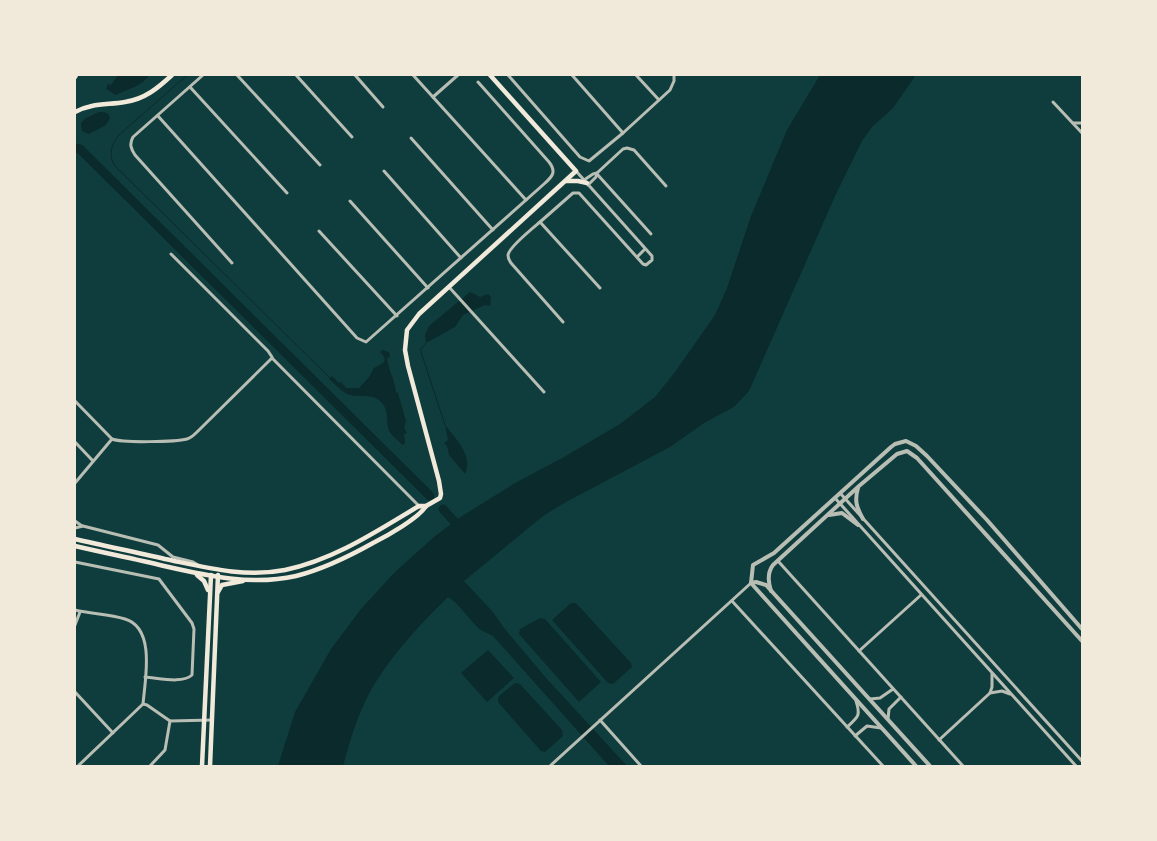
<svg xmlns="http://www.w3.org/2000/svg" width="1157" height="841" font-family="Merriweather,serif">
  <rect width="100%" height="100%" fill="#0f3d3e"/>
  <g fill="#0a2a2b">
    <path d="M 118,75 L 150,75 C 140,87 130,88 116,95 L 106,89 L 108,84 L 111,85 Z"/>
    <path d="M 820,75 L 916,75 L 893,108 L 872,127 L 862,141 L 836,194 L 749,391 L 734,407 L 704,423 L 670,447 L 566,502 L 543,516 L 464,581 L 493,612 L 504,628 L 547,679 L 627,766 L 609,766 L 493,636 L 479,629 L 455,602 L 448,597 C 419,625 383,664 366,700 C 356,720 349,744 343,766 L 278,766 L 295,712 L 331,649 L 361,609 L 395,572 L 434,537 L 459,518 L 515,483 L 564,457 L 620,424 L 655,397 L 675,372 L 715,315 L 727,288 L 751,216 L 787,130 Z"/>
    <path d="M 99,112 C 105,112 108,112 110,118 L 106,125 L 89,134 L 82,131 L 81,123 L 86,118 Z"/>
    <polygon points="470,292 480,297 488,294 491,297 490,306 485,305 463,315 455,327 426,343 425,335 429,326"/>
    <path d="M 382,350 L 389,352 L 390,357 L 387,358 C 388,369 395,380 396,392 L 398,393 L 406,421 L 404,428 L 407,433 L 404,434 L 405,443 L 403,445 C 399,441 390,435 388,428 C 386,419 389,410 381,402 C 371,392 359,399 347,394 C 340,390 335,384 329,379 L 332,376 L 339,383 L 341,382 L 346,388 L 359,388 L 369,377 L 374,368 L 383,363 L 385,360 L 383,355 L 380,352 Z"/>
    <path d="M 445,425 C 455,438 474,456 465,474 L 449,455 L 447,446 L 444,443 L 448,440 Z"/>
    <polygon points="571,603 576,603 631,663 632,667 613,684 608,683 552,620"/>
    <polygon points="540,618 545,619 601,682 579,702 519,634 520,629"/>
    <polygon points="488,650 514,678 487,702 461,673"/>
    <polygon points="515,683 520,684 562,730 563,736 545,752 541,751 498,702 498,697"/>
  </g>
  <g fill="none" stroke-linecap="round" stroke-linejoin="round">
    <g stroke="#0a2a2b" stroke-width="1">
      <path d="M 187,75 L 118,136 C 111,146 108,155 115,166 L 330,378"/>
      <polyline points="426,343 421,349 421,352 445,425"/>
    </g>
    <g stroke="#0a2a2b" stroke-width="9">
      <polyline points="75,148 80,149 430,496"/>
      <polyline points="443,509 461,529"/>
    </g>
    <g stroke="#b8beb3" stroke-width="3">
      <path d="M 203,75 L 133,137 C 129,144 131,149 135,155 L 232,263"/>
      <polyline points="237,75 320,165"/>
      <polyline points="296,75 352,137"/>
      <polyline points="355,75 383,107"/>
      <polyline points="413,75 526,200"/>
      <polyline points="508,75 580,157 589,161 623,133 670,90 674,81 674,75"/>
      <polyline points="572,75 623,133"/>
      <polyline points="636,75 659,100"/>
      <polyline points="190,87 287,193"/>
      <polyline points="433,97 458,75"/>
      <polyline points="1053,102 1082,133"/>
      <path d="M 158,116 L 357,338 L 366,342 L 544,184 C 552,177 557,172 549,162 L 478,82"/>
      <polyline points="1073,123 1082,123"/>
      <polyline points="411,138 493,230"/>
      <polyline points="384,171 461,258"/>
      <polyline points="597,174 651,234"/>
      <polyline points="584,180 593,174 597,173"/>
      <polyline points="588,185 596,177 597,173 623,149 627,148 634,150 666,186"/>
      <polyline points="350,201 428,288"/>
      <polyline points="540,222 573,193 579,193 643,264 646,265 652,260 652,256 576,171"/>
      <polyline points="319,231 397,316"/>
      <polyline points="171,254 268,351 272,357"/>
      <polyline points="637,257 645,249"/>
      <polyline points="449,287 544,392"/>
      <path d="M 563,322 L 511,263 C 509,260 508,259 508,255 C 509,247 533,228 540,222 L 600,288"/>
      <path d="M 75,401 L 112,439 C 122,443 176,442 187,439 C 191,438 194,435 197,432 L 272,358 L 420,507"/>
      <polyline points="75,442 93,461"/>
      <polyline points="75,483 112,439"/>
      <polyline points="840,493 1082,761"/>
      <polyline points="835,498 1076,766"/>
      <polyline points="75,521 82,526"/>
      <polyline points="75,528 83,526 158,545 173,557 193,562 198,565"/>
      <polyline points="778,561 963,766"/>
      <path d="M 75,562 L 159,579 L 192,623 L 194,629 L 192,675 C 182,684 159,678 145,677"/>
      <polyline points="732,601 883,766"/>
      <path d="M 75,610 C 92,614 109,614 125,619 C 156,628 145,680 143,704 L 78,766"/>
      <polyline points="75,625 80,612"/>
      <polyline points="859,651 921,595"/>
      <polyline points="75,692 113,733"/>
      <polyline points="990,693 992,687 992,674"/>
      <polyline points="870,699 880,698 893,689"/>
      <polyline points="143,704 147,705 170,721 212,720"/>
      <polyline points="888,719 889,709 901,697"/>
      <polyline points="600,720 641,766"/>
      <path d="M 847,727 C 858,717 861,716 856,701"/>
      <polyline points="855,736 867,726 881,728"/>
      <polyline points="939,740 990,693 1002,691 1010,694"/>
      <polyline points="150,766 165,750 170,721"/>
      <polyline points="550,766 751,583"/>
    </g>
    <g stroke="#b8beb3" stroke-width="4">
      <path d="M 858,488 C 854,501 857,508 863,519"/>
      <polyline points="829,515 842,513 858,525"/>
      <polyline points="751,583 753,565 774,553 891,447 895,444 906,441 916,446 927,456 987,520 1082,629"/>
      <polyline points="751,583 756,582 766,585 930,766"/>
      <polyline points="751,583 916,766"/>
      <path d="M 771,591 C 768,582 767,573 773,565 L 859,486 L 897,454 L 907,451 L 917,458 L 1082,641"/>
    </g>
    <g stroke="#f1e9da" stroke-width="4.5">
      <polyline points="566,181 578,181 587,183"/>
      <path d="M 75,539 C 105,546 135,552 165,559 C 204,567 244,578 285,570 C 334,560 377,531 419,506 L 426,506 L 440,498 L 441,494 L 439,481 L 408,366 L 405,350 L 407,330 L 419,314 L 576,171 L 490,75"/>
      <path d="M 75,546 C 105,553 135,559 164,566 C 208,576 252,586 296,576 C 324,569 348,557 373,543 C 387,536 419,518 426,506"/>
      <polyline points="197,575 204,581 208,590"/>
      <polyline points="218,592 222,585 243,581"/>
      <polyline points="202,766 211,575"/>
      <polyline points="210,766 218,575"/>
    </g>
    <g stroke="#f1e9da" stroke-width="4.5">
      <polyline points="75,77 76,75"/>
      <path d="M 75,112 C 91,103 108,105 125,102 C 145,99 158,88 172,75"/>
    </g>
  </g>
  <rect width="1157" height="841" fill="none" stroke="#f1e9da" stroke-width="152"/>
</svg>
